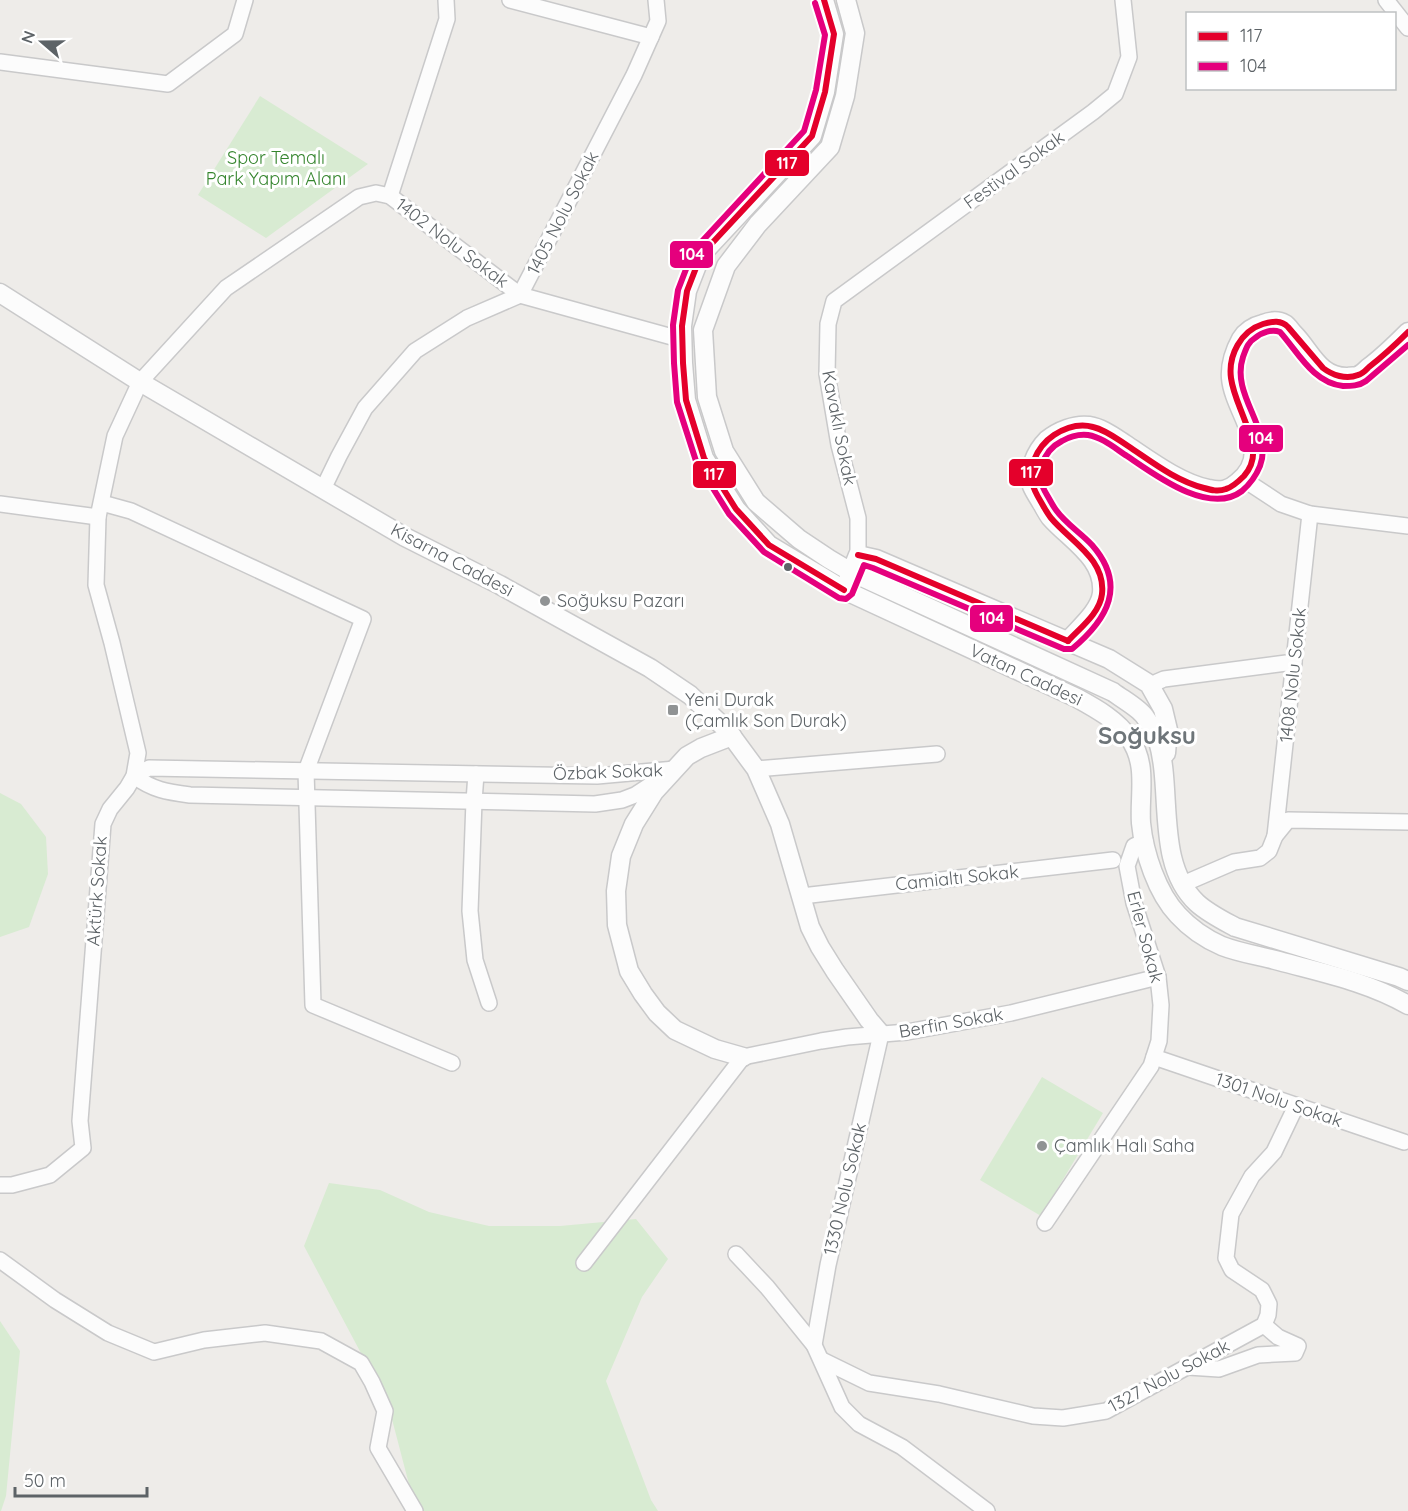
<svg xmlns="http://www.w3.org/2000/svg" width="1408" height="1511" font-family="Quicksand,sans-serif">
  <rect width="100%" height="100%" fill="#eeece9"/>
  <g fill="#d8ebd2">
    <polygon points="260,96 368,164 266,238 198,195"/>
    <polygon points="0,793 21,804 46,837 48,874 29,927 0,937"/>
    <polygon points="1042,1077 1103,1113 1041,1216 980,1180"/>
    <polygon points="329,1183 380,1190 429,1212 489,1226 560,1226 636,1219 668,1259 642,1297 606,1381 651,1500 658,1511 416,1511 388,1404 304,1246"/>
    <polygon points="0,1321 20,1351 6,1496 1,1511 0,1511"/>
  </g>
  <g fill="none" stroke-linecap="round" stroke-linejoin="round">
    <g stroke="#c9c9ca" stroke-width="18">
      <g id="minor">
        <polyline points="510,0 651,37"/>
        <polyline points="1386,0 1408,28"/>
        <polyline points="0,62 168,84 235,34 245,0"/>
        <polyline points="390,196 447,19 446,0"/>
        <polyline points="1243,479 1281,504 1310,514 1408,526"/>
        <polyline points="323,489 339,456 365,408 415,351 467,318 520,295 634,75 658,21 656,0"/>
        <polyline points="102,503 131,511 363,619 306,771 313,1005 452,1063"/>
        <polyline points="0,504 98,517"/>
        <polyline points="858,555 858,518 839,445 827,374 828,324 834,301 1093,112 1115,94 1129,57 1123,0"/>
        <polyline points="1152,690 1157,682 1164,679 1294,662"/>
        <path d="M 149,768 L 597,776 L 675,769 L 635,795 L 622,800 L 595,804 L 190,795 C 167,792 153,790 134,776 Z"/>
        <polyline points="756,769 937,754"/>
        <polyline points="476,774 474,801 470,911 475,960 489,1003"/>
        <polyline points="1275,836 1310,514"/>
        <polyline points="1183,884 1234,862 1260,858 1269,851 1275,836 1288,820 1408,822"/>
        <polyline points="802,896 1113,860"/>
        <polyline points="1154,1057 1404,1142"/>
        <polyline points="0,1185 12,1185 50,1175 83,1148 80,1121 103,824 110,809 127,788 134,776 138,753 112,643 96,585 98,517 115,436 140,382 226,288 359,197 376,193 390,196 520,295 683,340"/>
        <polyline points="1045,1223 1151,1066 1159,1041 1161,1005 1158,977 1134,903 1127,866 1134,846 1145,841"/>
        <polyline points="736,1254 767,1287 814,1345 842,1407 859,1424 902,1447 987,1511"/>
        <polyline points="0,1260 55,1300 108,1333 154,1352 204,1340 265,1333 321,1341 361,1363 372,1382 385,1411 378,1448 415,1511"/>
        <polyline points="584,1263 743,1057 821,1041 847,1037 907,1032 1011,1013 1158,977"/>
        <polyline points="814,1345 828,1265 881,1034"/>
        <polyline points="822,1360 869,1383 939,1394 1033,1416 1063,1418 1106,1411 1264,1325 1268,1315 1269,1304 1262,1290 1232,1270 1226,1258 1231,1214 1252,1176 1274,1152 1296,1106"/>
        <polyline points="1188,1367 1219,1369 1258,1355 1295,1353 1298,1346 1278,1337 1264,1325"/>
      </g>
    </g>
    <g stroke="#c9c9ca" stroke-width="21">
      <g id="tertiary">
        <path d="M 824,0 L 834,34 L 825,92 L 812,136 L 701,255 L 687,291 L 682,326 L 683,363 L 686,400 L 704,458 L 736,509 L 769,545 L 844,590 L 1077,698 C 1097,709 1117,720 1130,739 C 1148,765 1139,795 1141,823 C 1144,853 1157,893 1178,915 C 1189,927 1206,939 1222,946 C 1240,953 1261,956 1279,961 C 1323,973 1368,982 1408,1005"/>
        <path d="M 846,0 L 855,33 L 845,96 L 830,147 L 758,224 L 726,266 L 703,330 L 707,397 L 724,451 L 756,502 L 799,539 L 829,559 L 851,572 L 1113,692 C 1122,699 1139,708 1145,717 C 1150,724 1156,733 1158,741 C 1173,791 1155,864 1197,903 C 1208,913 1222,920 1235,927 L 1399,977 L 1408,981"/>
        <polyline points="0,293 140,382 405,537 500,585 650,668 690,695 728,731 756,769 780,824 810,927 820,947 835,971 869,1020 881,1034"/>
        <polyline points="847,583 858,555 876,559 1109,659 1149,684 1163,709 1168,730 1166,753"/>
        <path d="M 1068,641 C 1079,628 1100,611 1102,593 C 1105,558 1070,540 1050,517 C 1047,513 1044,507 1041,502 C 1038,497 1034,491 1032,486 C 1028,470 1035,452 1047,440 C 1058,431 1075,424 1089,426 C 1102,428 1114,437 1125,444 C 1149,460 1181,484 1209,489 C 1221,492 1229,490 1238,482 C 1276,452 1234,413 1231,378 C 1230,365 1235,350 1241,339 C 1246,331 1255,326 1263,324 C 1270,321 1278,320 1285,324 C 1288,326 1291,331 1294,334 C 1311,351 1319,378 1348,377 C 1351,376 1354,377 1357,376 C 1360,375 1365,371 1368,368 C 1383,357 1395,345 1408,332"/>
        <polyline points="732,736 701,748 687,756 654,792 634,824 621,856 616,891 617,925 629,971 643,994 657,1013 675,1030 715,1049 743,1057"/>
      </g>
    </g>
    <use href="#minor" stroke="#fcfcfc" stroke-width="15"/>
    <use href="#tertiary" stroke="#fcfcfc" stroke-width="18"/>
    <g stroke="#fff" stroke-width="10">
      <g id="bus-1">
        <polyline points="824,0 834,34 825,92 812,136 701,255 687,291 682,326 683,363 686,400 704,458 736,509 769,545 844,590"/>
        <polyline points="858,555 876,559 1068,641"/>
        <path d="M 1068,641 C 1080,628 1100,613 1102,594 C 1106,559 1070,541 1051,518 C 1047,513 1044,507 1041,502 C 1032,487 1028,477 1034,460 C 1038,450 1045,441 1054,435 C 1065,428 1079,423 1093,427 C 1106,430 1117,439 1128,446 C 1152,462 1176,481 1204,488 C 1211,490 1218,492 1226,489 C 1233,487 1239,481 1244,476 C 1259,459 1253,439 1245,421 C 1240,407 1233,393 1231,378 C 1228,355 1241,331 1263,324 C 1273,321 1281,320 1288,327 L 1323,368 C 1332,375 1346,380 1358,375 C 1363,374 1366,370 1369,367 C 1383,356 1396,344 1408,332"/>
      </g>
    </g>
    <g stroke="#fff" stroke-width="10">
      <path id="bus-2" d="M 815,3 L 825,35 L 816,90 L 804,131 L 693,251 L 678,290 L 673,325 L 674,363 L 677,402 L 696,461 L 729,514 L 764,552 L 839,598 L 846,599 L 852,594 L 864,565 L 873,568 L 1064,649 L 1072,649 C 1108,619 1127,585 1092,545 C 1081,533 1066,524 1056,510 C 1053,506 1050,500 1047,495 C 1041,485 1038,477 1042,465 C 1045,455 1052,446 1062,441 C 1069,437 1079,434 1088,435 C 1102,437 1116,449 1127,456 C 1155,475 1209,516 1242,491 C 1250,484 1256,476 1260,466 C 1274,429 1230,396 1243,357 C 1246,349 1248,342 1255,338 C 1262,332 1272,329 1280,332 C 1298,352 1313,383 1343,386 C 1351,386 1359,386 1366,381 L 1408,345"/>
    </g>
    <use href="#bus-1" stroke="#e4002b" stroke-width="6"/>
    <use href="#bus-2" stroke="#e5007d" stroke-width="6"/>
  </g>
  <circle fill="#5d6367" stroke="#fff" stroke-width="2" cx="788" cy="567" r="5"/>
  <g fill="#909394" stroke="#fff" stroke-width="2">
    <circle cx="545" cy="601" r="6"/>
    <rect x="667" y="704" width="12" height="12" rx="3"/>
    <circle cx="1042" cy="1146" r="6"/>
  </g>
  <g text-anchor="middle" stroke-width="6" stroke-linejoin="round" paint-order="stroke">
    <g font-size="18" fill="#35852e" stroke="#fff">
      <text x="276" y="164">Spor Temalı<tspan x="276" dy="21">Park Yapım Alanı</tspan></text>
    </g>
    <g font-size="18" fill="#5d6367" stroke="#fff">
      <text transform="translate(1014 170) rotate(-36)" y="6">Festival Sokak</text>
      <text transform="translate(563 213) rotate(-63)" y="6">1405 Nolu Sokak</text>
      <text transform="translate(452 243) rotate(37)" y="6">1402 Nolu Sokak</text>
      <text transform="translate(839 428) rotate(79)" y="6">Kavaklı Sokak</text>
      <text transform="translate(452 560) rotate(28)" y="6">Kisarna Caddesi</text>
      <text transform="translate(1026 675) rotate(25)" y="6">Vatan Caddesi</text>
      <text transform="translate(1293 675) rotate(-84)" y="6">1408 Nolu Sokak</text>
      <text transform="translate(608 772) rotate(-2)" y="6">Özbak Sokak</text>
      <text transform="translate(957 878) rotate(-6)" y="6">Camialtı Sokak</text>
      <text transform="translate(97 891) rotate(-86)" y="6">Aktürk Sokak</text>
      <text transform="translate(1145 937) rotate(75)" y="6">Erler Sokak</text>
      <text transform="translate(951 1023) rotate(-10)" y="6">Berfin Sokak</text>
      <text transform="translate(1279 1100) rotate(19)" y="6">1301 Nolu Sokak</text>
      <text transform="translate(845 1189) rotate(-77)" y="6">1330 Nolu Sokak</text>
      <text transform="translate(1169 1376) rotate(-28)" y="6">1327 Nolu Sokak</text>
    </g>
    <g font-size="18" fill="#5d6367" stroke="#fff" text-anchor="start">
      <text x="557" y="607">Soğuksu Pazarı</text>
      <text x="685" y="706">Yeni Durak<tspan x="685" dy="21">(Çamlık Son Durak)</tspan></text>
      <text x="1054" y="1152">Çamlık Halı Saha</text>
    </g>
    <g font-size="24" font-weight="bold" fill="#6e7579" stroke="#fff">
      <text x="1147" y="744">Soğuksu</text>
    </g>
  </g>
  <g stroke="#fff" stroke-width="2">
    <rect x="764" y="149" width="46" height="28" rx="6" fill="#e4002b"/>
    <rect x="669" y="240" width="45" height="29" rx="6" fill="#e5007d"/>
    <rect x="1238" y="424" width="46" height="29" rx="6" fill="#e5007d"/>
    <rect x="1008" y="458" width="46" height="29" rx="6" fill="#e4002b"/>
    <rect x="692" y="460" width="45" height="29" rx="6" fill="#e4002b"/>
    <rect x="969" y="604" width="45" height="29" rx="6" fill="#e5007d"/>
  </g>
  <g font-size="16" text-anchor="middle" font-weight="bold" fill="#fff">
    <text x="787" y="169">117</text>
    <text x="692" y="260">104</text>
    <text x="1261" y="444">104</text>
    <text x="1031" y="478">117</text>
    <text x="714" y="480">117</text>
    <text x="992" y="624">104</text>
  </g>
  <rect x="1186" y="12" width="210" height="78" fill="#ffffff" stroke="#bec1c2" stroke-width="1.5"/>
  <rect x="1198" y="32" width="30" height="9" fill="#e4002b" stroke="#bec1c2" stroke-width="1.5"/>
  <text x="1240" y="42" font-size="18" fill="#5d6367">117</text>
  <rect x="1198" y="62" width="30" height="9" fill="#e5007d" stroke="#bec1c2" stroke-width="1.5"/>
  <text x="1240" y="72" font-size="18" fill="#5d6367">104</text>
  <g transform="translate(42 42) rotate(290)" stroke="#ffffff" stroke-width="4.5" paint-order="stroke">
  <path d="M0-4.5L10 22L0 15L-10 22Z" fill="#5d6367"/>
  <text y="-9" font-size="16" font-weight="bold" text-anchor="middle" fill="#5d6367">N</text>
  </g>
  <path d="M15 1487v9h132v-9" fill="none" stroke="#5d6367" stroke-width="3"/>
  <text x="24" y="1487" font-size="18" fill="#5d6367" stroke="#ffffff" stroke-width="4.5" paint-order="stroke">50 m</text>
</svg>
